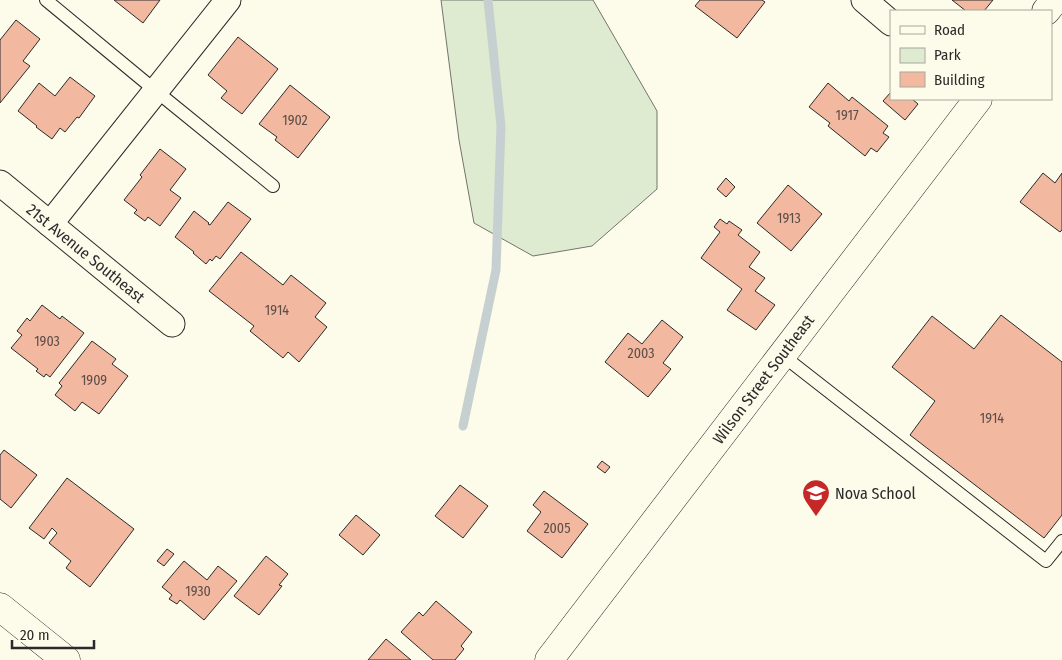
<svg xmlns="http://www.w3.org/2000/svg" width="1062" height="660" font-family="'Fira Sans Condensed',sans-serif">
  <rect width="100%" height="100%" fill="#fdfbea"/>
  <polygon fill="#deebd1" stroke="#74746e" points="441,0 593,0 657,111 657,189 592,246 533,256 474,223 459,140"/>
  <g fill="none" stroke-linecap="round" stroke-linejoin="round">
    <polyline stroke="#c7d0d0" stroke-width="9" points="463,426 496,270 501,126 488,0"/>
  </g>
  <g fill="#f2b8a0" stroke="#2b2b2b">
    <polygon points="114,0 160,0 143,23"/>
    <polygon points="700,0 762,0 765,2 737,38 695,6"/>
    <polygon points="952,0 993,0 984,11 966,11"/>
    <polygon points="16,20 40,39 23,61 30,66 0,103 0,40"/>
    <polygon points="238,37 278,69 242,114 221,98 227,91 208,75"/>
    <polygon points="70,77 95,96 79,118 77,117 65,132 60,128 52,139 36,127 37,126 18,111 39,83 55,96"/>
    <polygon points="828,83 849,101 852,97 888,126 883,133 889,137 877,152 871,148 865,156 828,126 830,123 809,107"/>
    <polygon points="290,85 330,117 298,158 275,140 277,137 259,124"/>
    <polygon points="891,92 891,99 912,99 918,104 905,120 883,101"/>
    <polygon points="160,149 186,169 170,190 181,198 160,226 148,217 145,221 134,213 137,210 124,200 142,177 140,175"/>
    <polygon points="1043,173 1055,183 1062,173 1062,230 1060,232 1020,202"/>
    <polygon points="726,178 735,187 726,197 717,189"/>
    <polygon points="788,185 822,214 791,251 757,223"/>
    <polygon points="228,202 251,219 220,259 216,256 212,261 210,259 206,264 193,253 194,252 175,237 194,211 209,223 208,224 210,225"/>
    <polygon points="720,219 727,224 729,221 742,230 738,235 760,252 749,267 765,278 755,291 775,305 756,330 727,310 742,289 701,258 720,232 714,227"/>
    <polygon points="241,252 283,285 291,275 326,303 315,317 327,327 299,362 288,352 283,358 250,331 254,326 209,291"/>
    <polygon points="42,305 60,319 62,316 84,333 50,377 46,374 44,377 36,371 38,369 11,348 22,335 17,331 27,318 30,321"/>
    <polygon points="1001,315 1062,362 1062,515 1044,538 910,435 935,401 892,367 932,316 974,349"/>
    <polygon points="662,320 683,337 663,363 671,369 648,397 605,362 628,333 642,344"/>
    <polygon points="92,341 116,359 112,364 128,376 99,414 82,402 75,411 55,395 62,386 59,383"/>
    <polygon points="4,450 37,475 11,508 0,499 0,455"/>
    <polygon points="602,461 610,467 605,473 597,467"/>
    <polygon points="67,478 134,529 90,587 66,568 71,561 49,543 57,533 52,528 44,539 29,528"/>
    <polygon points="460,485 488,506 463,538 435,516"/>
    <polygon points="544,491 588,524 562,558 527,531 541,512 533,505"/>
    <polygon points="356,515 380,535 363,555 339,535"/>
    <polygon points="167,549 174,554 164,566 157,561"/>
    <polygon points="266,556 288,574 279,585 282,586 259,615 234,596"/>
    <polygon points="184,561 207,580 218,566 237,581 204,620 180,600 177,604 169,599 172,595 162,587"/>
    <polygon points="436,601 472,632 461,646 464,649 455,660 433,660 401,632 419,612 423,616"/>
    <polygon points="386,639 411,660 368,660"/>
  </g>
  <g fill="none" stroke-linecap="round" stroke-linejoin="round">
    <g stroke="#2b2b2b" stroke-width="14">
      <g id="lane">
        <polyline points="46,0 156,91 273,186"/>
        <polyline points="782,355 1046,561 1062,541"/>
      </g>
    </g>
    <g stroke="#2b2b2b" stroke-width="27">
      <g id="street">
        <polyline points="864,0 891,23"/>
        <polyline points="0,183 172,324"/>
        <polyline points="50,224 228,0"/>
      </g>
    </g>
    <g stroke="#2b2b2b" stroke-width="29">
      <g id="secondary">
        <polyline points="1046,11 1055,0"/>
        <polyline points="0,607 66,660"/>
        <polyline points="549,660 978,99"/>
      </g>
    </g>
    <use href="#lane" stroke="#fdfbea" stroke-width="12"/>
    <use href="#street" stroke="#fdfbea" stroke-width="25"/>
    <use href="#secondary" stroke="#fdfbea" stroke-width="28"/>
  </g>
  <defs>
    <g id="school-pin" transform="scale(1.4375)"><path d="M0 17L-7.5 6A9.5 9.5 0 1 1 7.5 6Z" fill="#c62828" stroke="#fdfbea"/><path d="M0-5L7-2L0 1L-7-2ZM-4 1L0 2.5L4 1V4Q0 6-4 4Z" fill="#fff"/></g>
  </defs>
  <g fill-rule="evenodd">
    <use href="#school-pin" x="816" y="493"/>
  </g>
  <g text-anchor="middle" stroke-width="4" stroke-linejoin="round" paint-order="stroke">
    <g font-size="14" fill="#5d4e48">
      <text x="847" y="120">1917</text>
      <text x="295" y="125">1902</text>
      <text x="789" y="223">1913</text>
      <text x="277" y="315">1914</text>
      <text x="47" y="346">1903</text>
      <text x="641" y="358">2003</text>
      <text x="94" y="385">1909</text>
      <text x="992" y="423">1914</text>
      <text x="557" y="533">2005</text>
      <text x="198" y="596">1930</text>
    </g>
    <g font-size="16" fill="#2b2b2b" stroke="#fdfbea">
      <text transform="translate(86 253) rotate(39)" y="6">21st Avenue Southeast</text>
      <text transform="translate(763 379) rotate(-53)" y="6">Wilson Street Southeast</text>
    </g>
    <g font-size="16" fill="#2b2b2b" stroke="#fdfbea" text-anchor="start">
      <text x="835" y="499">Nova School</text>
    </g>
  </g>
  <rect x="890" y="10" width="162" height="90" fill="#fdfbea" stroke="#a9a89e"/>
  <rect x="900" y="26" width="25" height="8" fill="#fdfbea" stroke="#a9a89e"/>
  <text x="934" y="35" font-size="15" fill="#2b2b2b">Road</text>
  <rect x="900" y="48" width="25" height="15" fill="#deebd1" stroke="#a9a89e"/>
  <text x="934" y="60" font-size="15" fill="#2b2b2b">Park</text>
  <rect x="900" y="72" width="25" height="15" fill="#f2b8a0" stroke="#a9a89e"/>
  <text x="934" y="85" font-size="15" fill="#2b2b2b">Building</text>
  <path d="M12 640v8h82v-8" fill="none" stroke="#2b2b2b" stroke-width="2.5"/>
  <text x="20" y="640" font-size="15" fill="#2b2b2b" stroke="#fdfbea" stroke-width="4" paint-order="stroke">20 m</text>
</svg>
